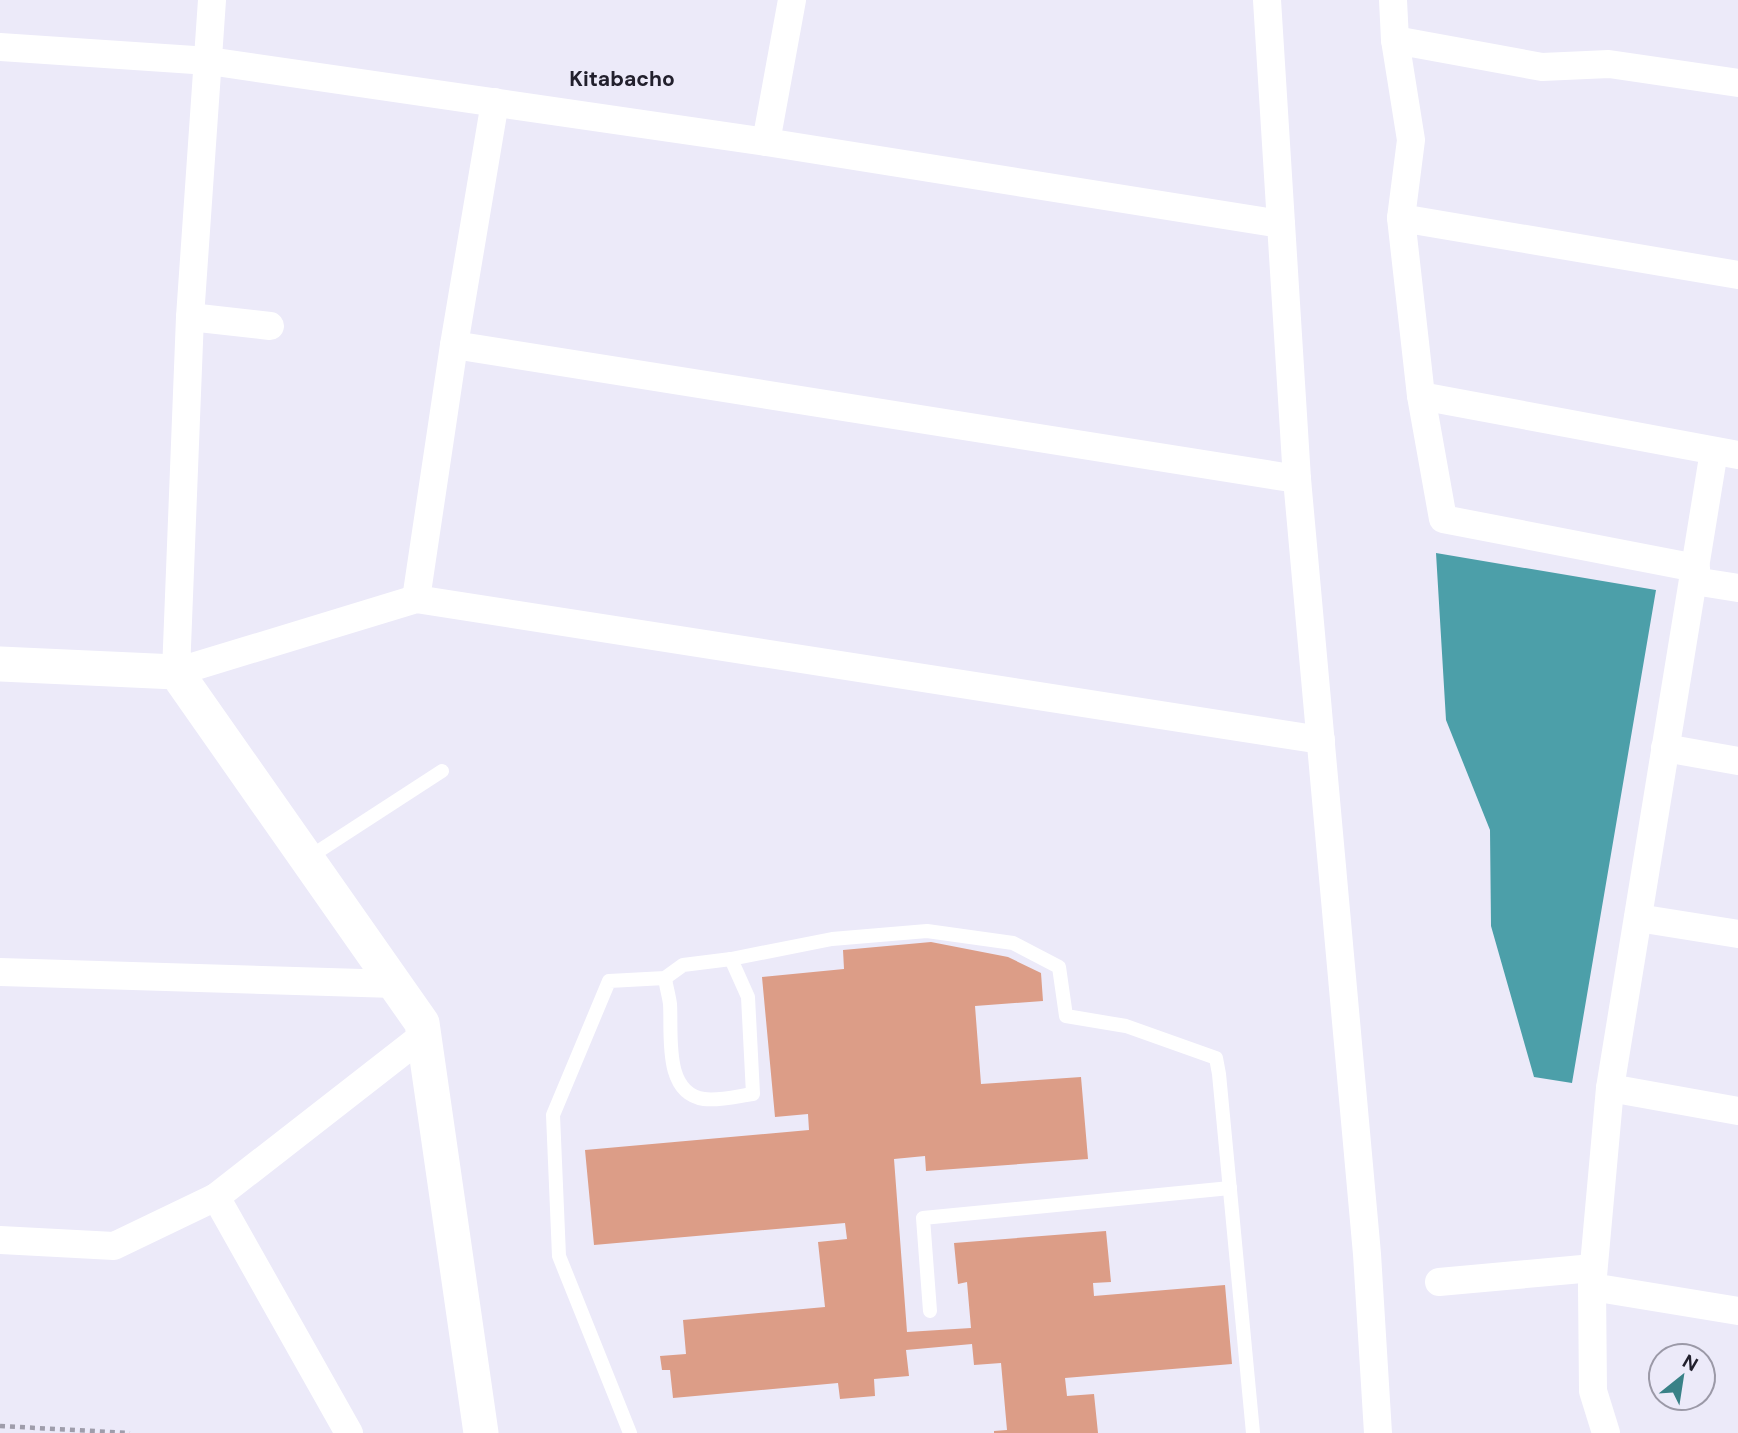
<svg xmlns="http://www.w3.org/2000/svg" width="1738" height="1433" font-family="'DM Sans',sans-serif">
  <rect width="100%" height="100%" fill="#eceaf9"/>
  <polygon fill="#4c9fa9" points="1436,553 1656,590 1572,1083 1534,1077 1491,926 1490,830 1446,720"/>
  <polygon fill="#dc9d87" points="931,942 1008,957 1041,973 1043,1001 975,1006 981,1084 1081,1077 1088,1159 926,1171 925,1156 894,1159 907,1332 971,1328 967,1282 958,1284 954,1243 1106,1231 1111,1282 1093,1283 1094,1296 1225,1285 1232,1364 1065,1378 1067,1396 1094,1394 1098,1433 994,1433 994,1431 1007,1430 1001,1363 974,1365 972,1344 906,1350 909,1376 874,1379 875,1396 840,1399 838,1383 673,1398 670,1370 662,1370 660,1356 686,1354 683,1320 825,1307 818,1242 847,1239 845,1223 594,1245 585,1150 809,1130 808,1114 775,1117 762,977 844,969 843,950"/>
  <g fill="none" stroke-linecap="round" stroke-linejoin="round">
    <polyline stroke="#9f9dab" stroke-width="4.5" stroke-dasharray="5 5" stroke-linecap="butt" points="0,1426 130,1433"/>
    <g stroke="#fff" stroke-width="14">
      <polyline points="308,858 442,771"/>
      <path d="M 665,978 C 666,986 669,996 670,1004 C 672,1034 663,1093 704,1099 C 720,1101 738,1096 753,1094 L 748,997 L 731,959"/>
      <polyline points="930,1311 923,1218 1230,1188"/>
      <polyline points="630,1433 559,1256 553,1115 609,981 665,978 683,965 731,959 832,939 927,931 1013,943 1059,967 1066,1016 1126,1026 1216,1058 1219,1074 1253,1433"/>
    </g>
    <g stroke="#fff" stroke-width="28">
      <polyline points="212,0 190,317 176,672 416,599 1321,740"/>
      <polyline points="1267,0 1297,479 1367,1254 1378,1433"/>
      <polyline points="1393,0 1395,40"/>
      <polyline points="0,47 209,61 766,142 1281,224"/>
      <polyline points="1738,83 1609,64 1542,67 1395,40 1411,140 1401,218 1421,396 1738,455"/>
      <polyline points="766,142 792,0"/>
      <polyline points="1401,218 1738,275"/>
      <polyline points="190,317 270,326"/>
      <polyline points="454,345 1297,479"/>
      <polyline points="1421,396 1443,519 1696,568"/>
      <polyline points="1694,581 1738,588"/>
      <polyline points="416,599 454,345 495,102"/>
      <polyline points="1665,748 1738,761"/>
      <polyline points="1638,918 1738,934"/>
      <polyline points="0,972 395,984"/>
      <polyline points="1610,1088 1738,1111"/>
      <polyline points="216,1197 349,1433"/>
      <polyline points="0,1240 114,1246 216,1197 424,1035"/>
      <polyline points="1439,1282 1593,1268"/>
      <polyline points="1592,1287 1738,1311"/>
      <polyline points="1606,1433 1593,1391 1592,1287 1610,1088 1714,451"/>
    </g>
    <polyline stroke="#fff" stroke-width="35" points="0,664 176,672 422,1023 481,1433"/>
  </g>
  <g text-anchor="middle" stroke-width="5" stroke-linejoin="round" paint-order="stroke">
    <g font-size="21" font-weight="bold" fill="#22202d" stroke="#eceaf9">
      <text x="622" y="86">Kitabacho</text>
    </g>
  </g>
  <g transform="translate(1682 1377) rotate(30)"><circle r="33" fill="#eceaf9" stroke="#9b99a7" stroke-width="2"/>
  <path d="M0-5L12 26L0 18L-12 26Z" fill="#398187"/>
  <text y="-10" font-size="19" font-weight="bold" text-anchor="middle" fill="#22202d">N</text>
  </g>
</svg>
